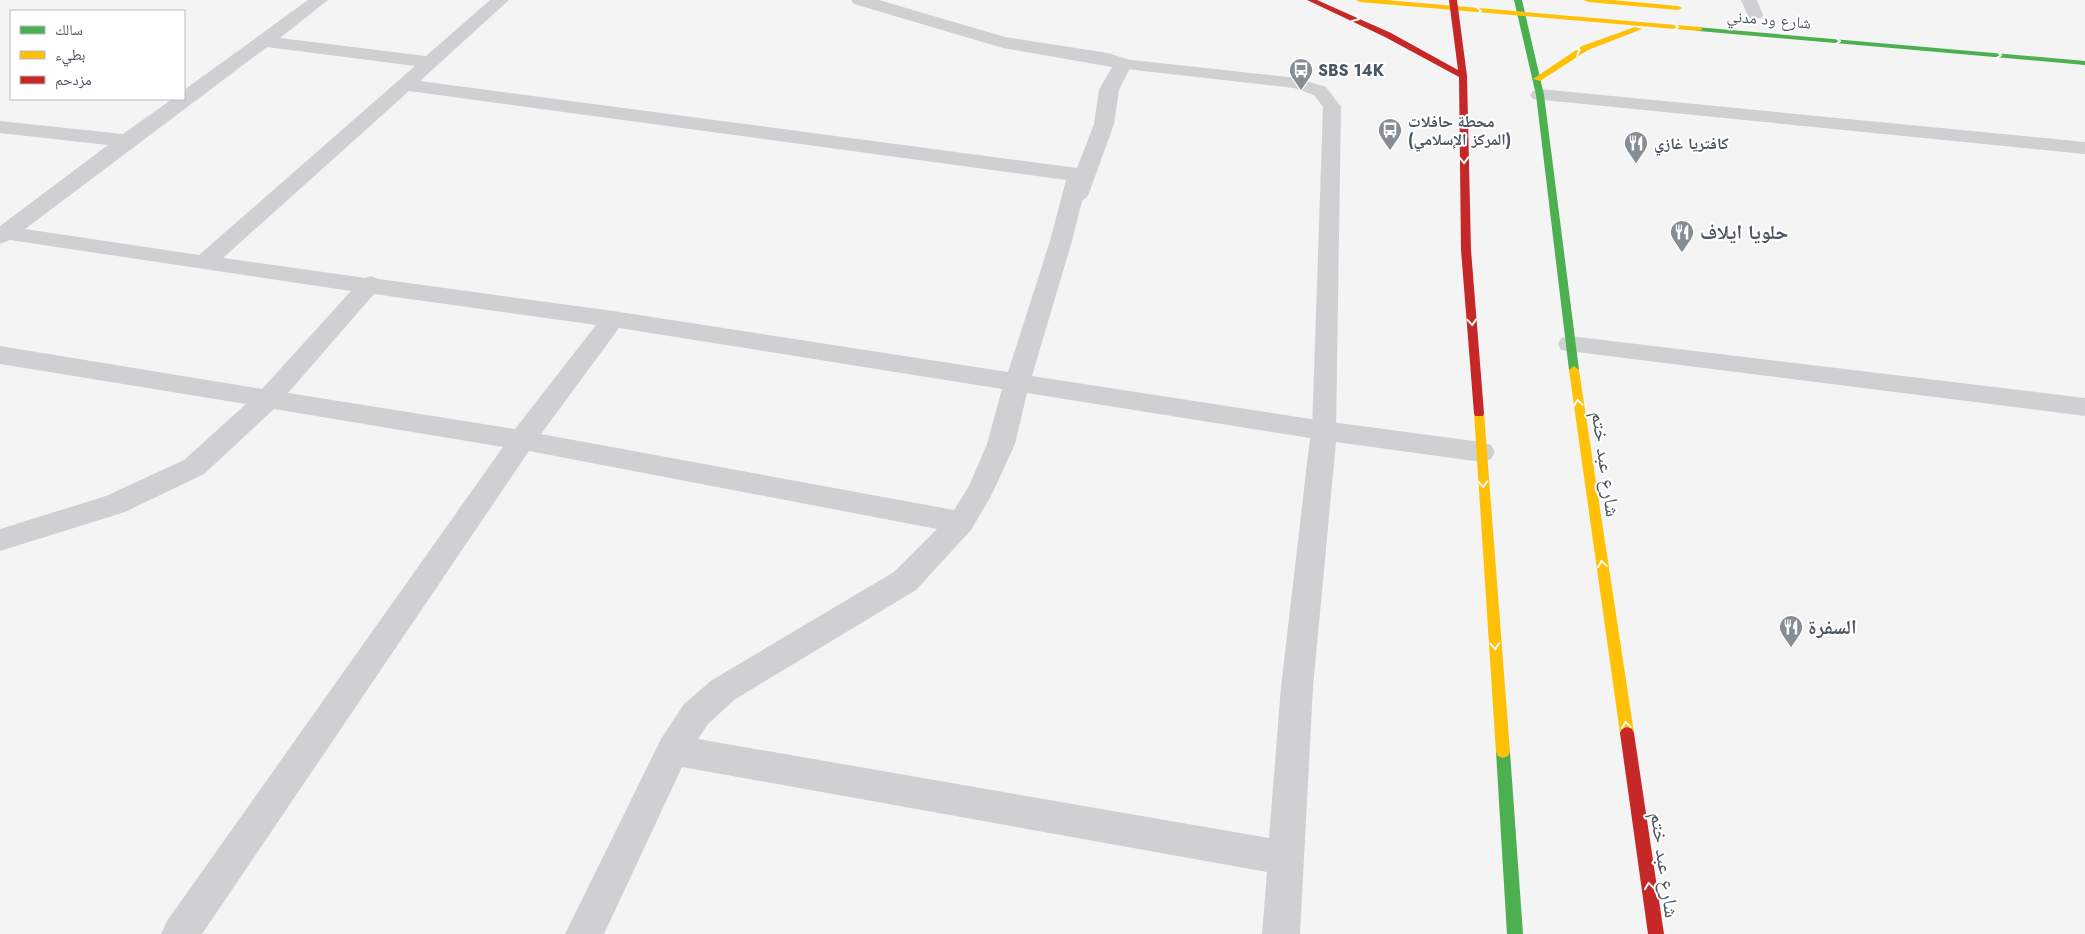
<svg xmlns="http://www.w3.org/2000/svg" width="2085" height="934" font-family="Jost,'Noto Naskh Arabic',sans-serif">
  <rect width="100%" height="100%" fill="#f4f4f4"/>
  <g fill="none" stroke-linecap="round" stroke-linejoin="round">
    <g fill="#ced0d2" fill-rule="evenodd">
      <polygon points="1741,0 1757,0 1763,15 1761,18 1749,18"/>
      <polygon points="1123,59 1297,78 1326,87 1341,107 1336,431 1333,437 1324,440 1315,437 1312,431 1323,107 1314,95 1294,88 1117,68 1114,64 1117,60"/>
    </g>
    <g fill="#ced0d2" fill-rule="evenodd">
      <path d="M 308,0 L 328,0 L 280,38 L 426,56 L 490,0 L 509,0 L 420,81 L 1077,168 L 1094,124 L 1099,90 L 1112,67 L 1003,48 L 854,4 L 851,0 L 879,0 L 1005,37 L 1108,53 L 1130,60 L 1132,64 L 1119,90 L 1114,124 L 1088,196 L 1082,201 L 1072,241 L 1032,376 L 1324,421 L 1481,442 L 1491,445 L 1495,452 L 1491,459 L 1481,462 L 1336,442 L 1313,687 L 1300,934 L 1262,934 L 1267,872 L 682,767 L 604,934 L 565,934 L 661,739 L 684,704 L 712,680 L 894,572 L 937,529 L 529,451 L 202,934 L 161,934 L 167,921 L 503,447 L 274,409 L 204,474 L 125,512 L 0,551 L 0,529 L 106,496 L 184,460 L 246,404 L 0,364 L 0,346 L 262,389 L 351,291 L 10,240 L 0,244 L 0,226 L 108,145 L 0,133 L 0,121 L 123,134 L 172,99 L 184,99 L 184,90 ZM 267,47 L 415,66 L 199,255 L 25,229 ZM 409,91 L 1066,180 L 1050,241 L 1008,372 L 613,311 L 379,279 L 370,276 L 366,278 L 223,258 ZM 374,294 L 596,325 L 515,429 L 288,393 ZM 619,328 L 1002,389 L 987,444 L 969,486 L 954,510 L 541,434 ZM 1027,393 L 1310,438 L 1281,687 L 1269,838 L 698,739 L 708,724 L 734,700 L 916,590 L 971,530 L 991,496 L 1015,444 Z"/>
      <polygon points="1540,89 2085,142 2085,154 1533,99 1530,95 1533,91"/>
      <polygon points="1570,336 2085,398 2085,416 1561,350 1558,344 1561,338"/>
    </g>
    <g fill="#4caf50" fill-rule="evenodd">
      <polygon points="1514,0 1522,0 1544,95 1579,370 1574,374 1569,370 1536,95"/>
      <polygon points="1696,27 2085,61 2085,65 1699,31 1696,31"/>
      <polygon points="1503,746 1508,748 1510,752 1523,934 1507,934 1496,752 1498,748"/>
    </g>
    <g fill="#ffc107" fill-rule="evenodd">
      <polygon points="1356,0 1385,0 1699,27 1703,29 1699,31 1360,2"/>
      <polygon points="1584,0 1612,0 1678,6 1682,8 1678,10 1588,2"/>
      <polygon points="1635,27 1642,29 1588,50 1540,81 1533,79 1582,46"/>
      <polygon points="1574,366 1579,370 1634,733 1632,737 1627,739 1622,737 1620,733 1569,370"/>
      <polygon points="1479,409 1484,413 1510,752 1508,756 1503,758 1498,756 1496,752 1474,413"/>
    </g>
    <g fill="#c62828" fill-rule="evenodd">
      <polygon points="1307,0 1317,0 1391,33 1458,70 1449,0 1457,0 1467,76 1471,250 1484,413 1483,416 1475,416 1474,413 1461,250 1459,77 1385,37"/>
      <polygon points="1627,727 1632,729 1634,733 1664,934 1648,934 1620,733 1622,729"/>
    </g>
  </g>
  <defs><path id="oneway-chevron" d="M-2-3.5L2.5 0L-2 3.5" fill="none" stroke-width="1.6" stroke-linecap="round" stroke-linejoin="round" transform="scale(1.25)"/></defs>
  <g stroke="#f6fbf6">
    <use href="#oneway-chevron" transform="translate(1478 11) rotate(4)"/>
    <use href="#oneway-chevron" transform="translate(1356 18) rotate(25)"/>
    <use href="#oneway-chevron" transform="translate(1675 27) rotate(5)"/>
    <use href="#oneway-chevron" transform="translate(1837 41) rotate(5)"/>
    <use href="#oneway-chevron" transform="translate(1577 51) rotate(-30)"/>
    <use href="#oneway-chevron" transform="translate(1998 55) rotate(5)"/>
    <use href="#oneway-chevron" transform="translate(1464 160) rotate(89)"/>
    <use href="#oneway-chevron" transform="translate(1472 322) rotate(86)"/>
    <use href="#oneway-chevron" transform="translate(1578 403) rotate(-98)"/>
    <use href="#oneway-chevron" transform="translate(1483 484) rotate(86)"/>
    <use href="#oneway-chevron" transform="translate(1602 564) rotate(-98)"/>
    <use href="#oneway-chevron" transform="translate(1495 646) rotate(86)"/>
    <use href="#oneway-chevron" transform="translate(1626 725) rotate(-98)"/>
    <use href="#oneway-chevron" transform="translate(1649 886) rotate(-98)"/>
  </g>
  <defs>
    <g id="bus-pin" transform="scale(1.25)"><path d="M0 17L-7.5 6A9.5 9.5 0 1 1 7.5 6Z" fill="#868d94" stroke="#fff"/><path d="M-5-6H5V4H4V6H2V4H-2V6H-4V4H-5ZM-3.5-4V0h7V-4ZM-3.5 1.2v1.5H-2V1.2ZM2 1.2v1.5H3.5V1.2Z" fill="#fff"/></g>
    <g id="restaurant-pin" transform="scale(1.25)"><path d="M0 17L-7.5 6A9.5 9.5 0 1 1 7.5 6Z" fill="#868d94" stroke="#fff"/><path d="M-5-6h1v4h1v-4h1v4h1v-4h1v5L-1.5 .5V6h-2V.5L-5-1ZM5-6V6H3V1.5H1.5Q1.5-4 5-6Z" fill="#fff"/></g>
  </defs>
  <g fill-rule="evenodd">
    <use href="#bus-pin" x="1301" y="70"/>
    <use href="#bus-pin" x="1390" y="130"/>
    <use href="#restaurant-pin" x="1636" y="143"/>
    <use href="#restaurant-pin" x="1682" y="232"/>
    <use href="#restaurant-pin" x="1791" y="627"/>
  </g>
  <g text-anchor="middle" stroke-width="4" stroke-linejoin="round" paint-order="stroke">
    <g font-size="16" fill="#4a5661" stroke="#fff">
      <text transform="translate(1769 19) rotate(5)" y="6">شارع ود مدني</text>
    </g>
    <g font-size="16" font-weight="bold" fill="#4a5661" stroke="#fff" text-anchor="start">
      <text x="1318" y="76">SBS 14K</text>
      <text x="1408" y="127">محطة حافلات<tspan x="1408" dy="18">(المركز الإسلامي)</tspan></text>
      <text x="1654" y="149">كافتريا غازي</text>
    </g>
    <g font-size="20" font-weight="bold" fill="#4a5661" stroke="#fff" text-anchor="start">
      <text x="1700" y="239">حلويا ايلاف</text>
      <text x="1808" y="634">السفرة</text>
    </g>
    <g font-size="20" fill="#4a5661" stroke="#fff">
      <text transform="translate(1606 464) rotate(82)" y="7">شارع عبد ختم</text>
      <text transform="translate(1665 865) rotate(82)" y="7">شارع عبد ختم</text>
    </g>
  </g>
  <rect x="10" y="10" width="175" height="90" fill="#ffffff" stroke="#b7bbc0"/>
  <rect x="20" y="26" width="25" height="8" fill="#4caf50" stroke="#b7bbc0"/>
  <text x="55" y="35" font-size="15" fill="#4a5661">سالك</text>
  <rect x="20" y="51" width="25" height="8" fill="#ffc107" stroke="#b7bbc0"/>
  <text x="55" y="60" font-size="15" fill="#4a5661">بطيء</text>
  <rect x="20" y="76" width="25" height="8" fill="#c62828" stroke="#b7bbc0"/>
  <text x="55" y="85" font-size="15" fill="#4a5661">مزدحم</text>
</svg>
